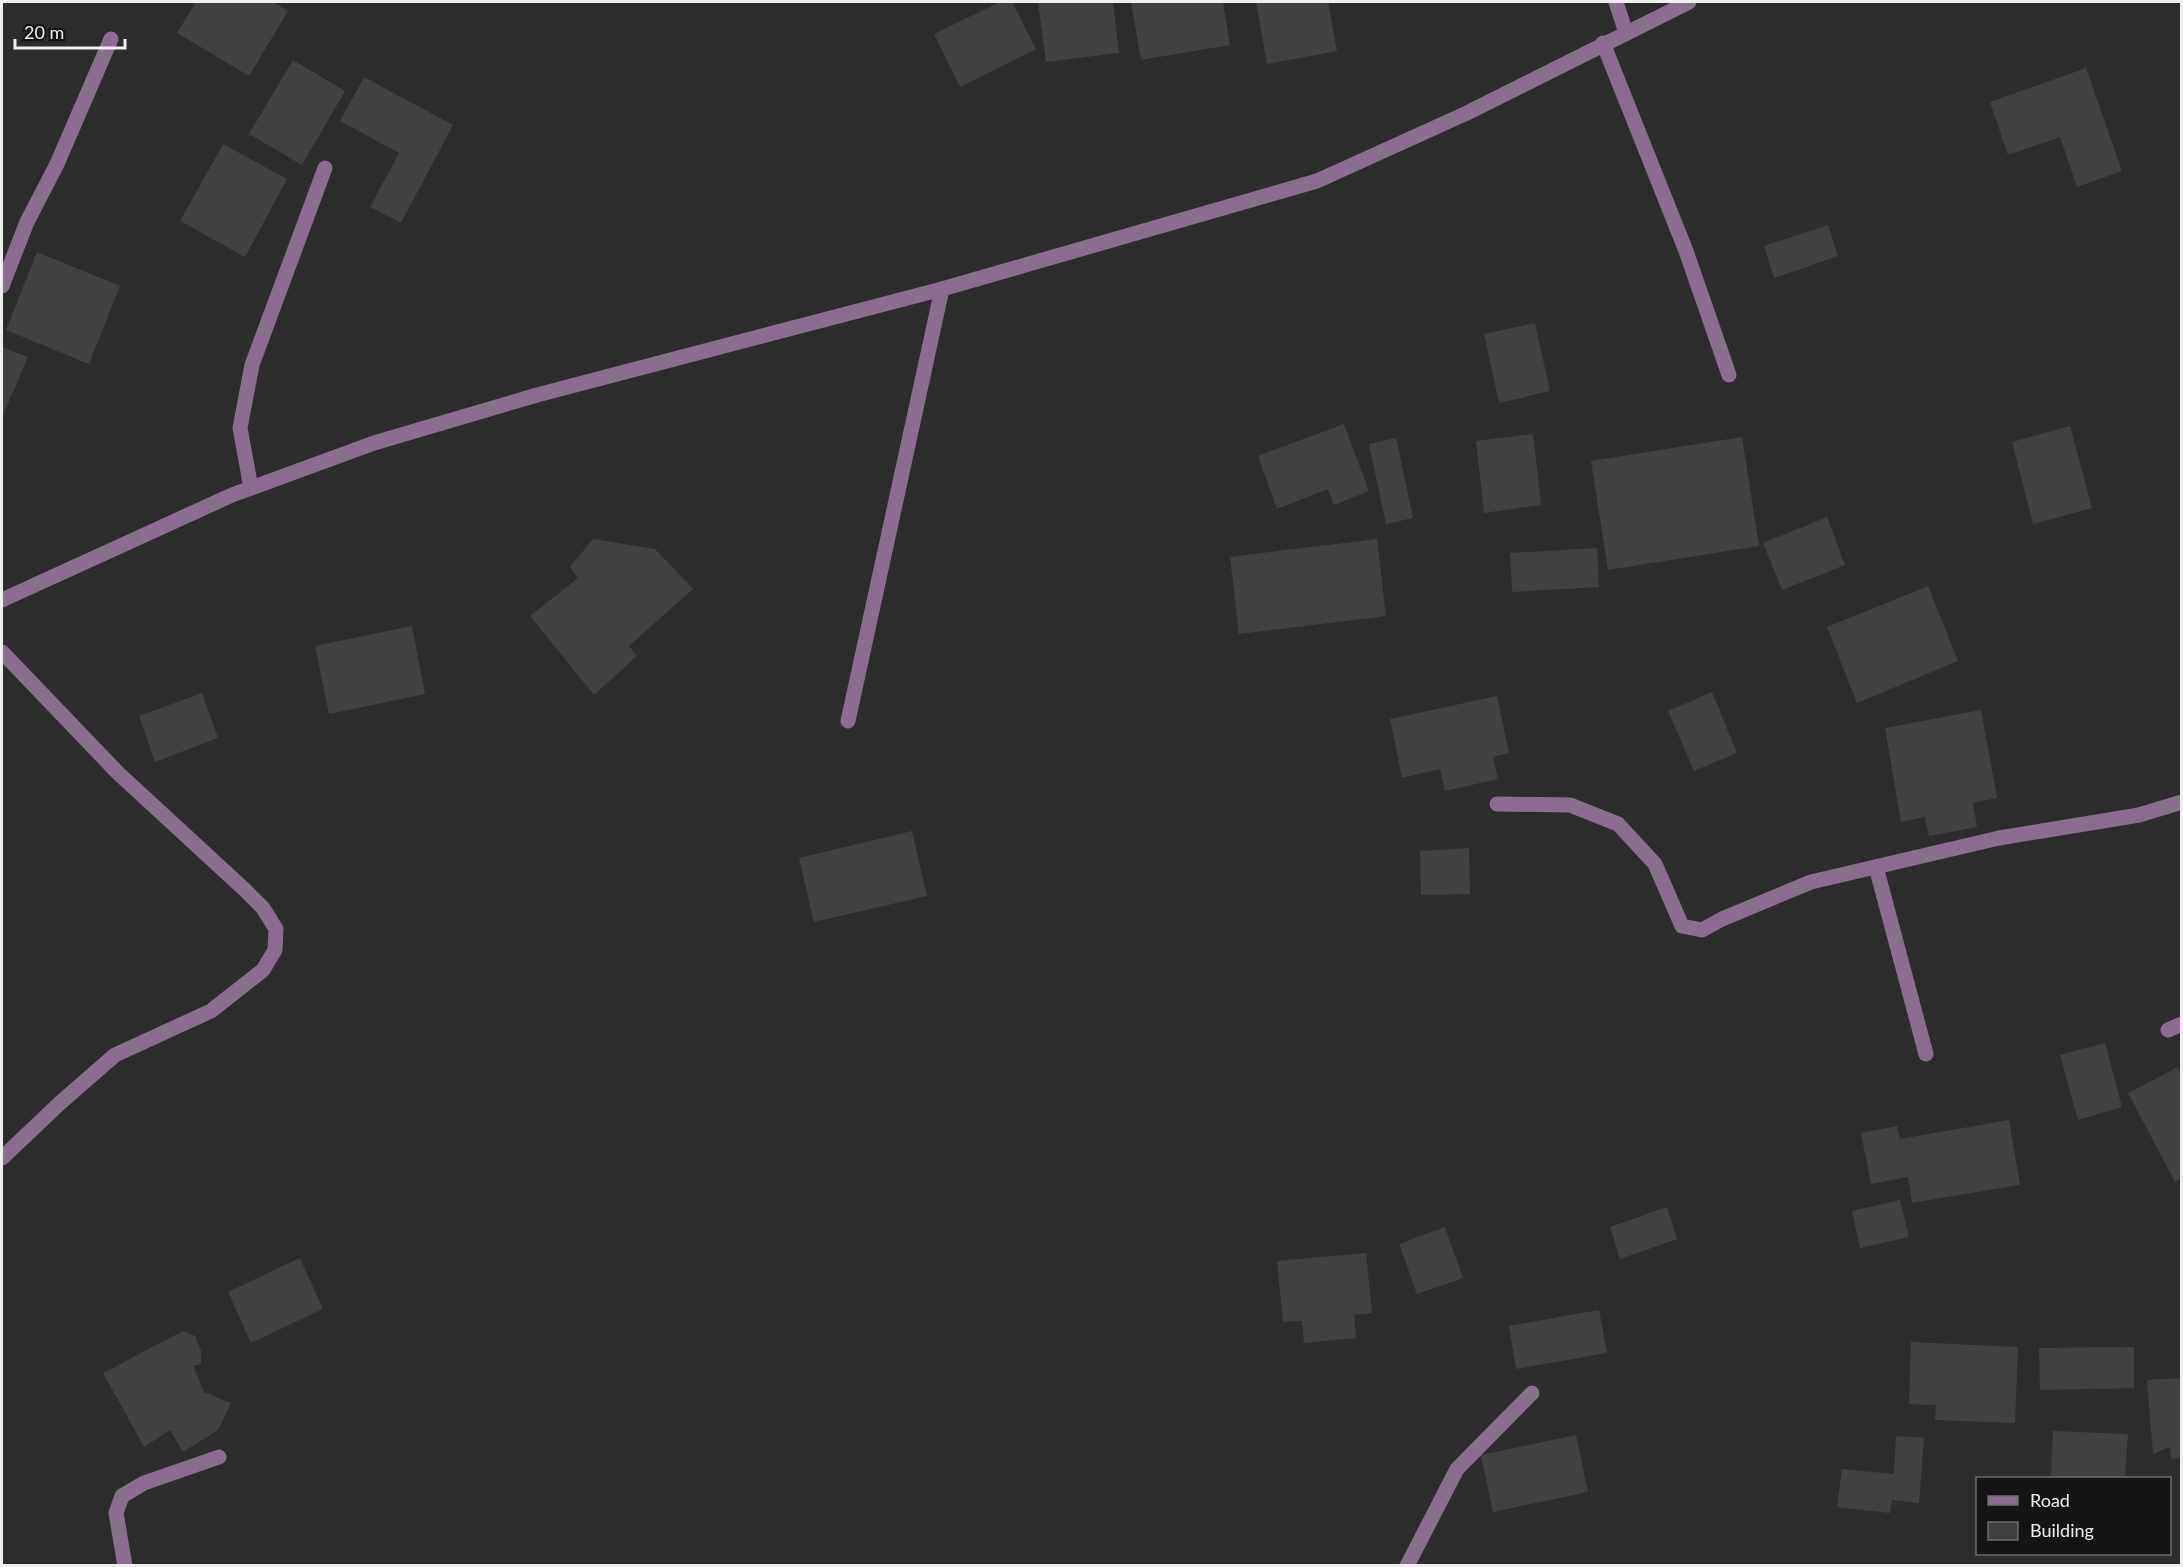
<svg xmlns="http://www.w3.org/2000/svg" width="2183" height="1567" font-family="Lato,sans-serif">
  <rect width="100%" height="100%" fill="#2d2c2d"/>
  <g fill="#424042">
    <polygon points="196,2 273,2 288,11 249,76 177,33"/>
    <polygon points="1000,2 1012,2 1036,49 960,87 934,34"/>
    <polygon points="1038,2 1113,2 1119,53 1046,62"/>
    <polygon points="1131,2 1223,2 1230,45 1141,60"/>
    <polygon points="1256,2 1328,2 1337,51 1267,64"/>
    <polygon points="293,60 345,91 302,165 249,134"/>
    <polygon points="2086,68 2122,171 2077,187 2060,137 2008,155 1990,102"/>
    <polygon points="364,77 453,125 401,223 370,207 399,153 340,121"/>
    <polygon points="223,144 287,179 245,257 180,221"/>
    <polygon points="1828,225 1838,256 1774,278 1764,246"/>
    <polygon points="37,252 120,286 89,364 6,330"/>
    <polygon points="1535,323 1550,391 1499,403 1484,334"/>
    <polygon points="2,347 28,357 2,417"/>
    <polygon points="1344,424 1369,491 1334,505 1328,489 1277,509 1258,456"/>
    <polygon points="2070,426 2092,508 2033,524 2012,442"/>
    <polygon points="1533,434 1541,505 1484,513 1476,441"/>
    <polygon points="1742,437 1759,546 1608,570 1591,461"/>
    <polygon points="1396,438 1413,518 1386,524 1369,444"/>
    <polygon points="1827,517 1845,565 1782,590 1763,543"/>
    <polygon points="593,539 655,549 693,589 629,646 637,656 594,695 530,616 578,578 570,567"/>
    <polygon points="1377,539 1386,616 1239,634 1230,557"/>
    <polygon points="1597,548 1599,587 1512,592 1510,553"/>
    <polygon points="1928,586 1958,661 1857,703 1827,627"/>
    <polygon points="412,626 425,694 329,714 315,646"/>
    <polygon points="1712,692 1737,753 1694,771 1668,711"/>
    <polygon points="202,693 218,738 155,762 139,716"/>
    <polygon points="1497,696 1509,753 1493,757 1498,779 1445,791 1440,769 1402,778 1390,719"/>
    <polygon points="1981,710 1997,798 1973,803 1977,827 1929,836 1925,817 1901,822 1885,728"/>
    <polygon points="912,831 927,896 814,922 799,858"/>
    <polygon points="1469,848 1470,894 1421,895 1420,851"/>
    <polygon points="2105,1043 2122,1107 2078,1120 2060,1055"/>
    <polygon points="2178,1067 2182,1074 2182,1178 2175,1182 2128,1093"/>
    <polygon points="2009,1120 2020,1185 1912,1203 1908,1177 1871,1184 1861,1133 1897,1126 1900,1139"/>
    <polygon points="1900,1200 1909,1237 1860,1248 1852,1211"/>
    <polygon points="1667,1207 1677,1239 1620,1259 1610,1227"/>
    <polygon points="1445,1227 1463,1278 1417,1294 1399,1244"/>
    <polygon points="1366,1253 1372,1313 1354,1315 1356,1338 1304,1343 1302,1321 1283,1322 1277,1261"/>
    <polygon points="300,1258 323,1309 251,1343 228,1292"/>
    <polygon points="1599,1310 1607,1353 1516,1369 1509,1326"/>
    <polygon points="183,1331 195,1336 201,1351 201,1364 193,1366 204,1392 231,1403 218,1430 183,1452 170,1430 144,1447 103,1373"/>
    <polygon points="1911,1342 2018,1347 2015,1423 1935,1420 1936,1405 1909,1404"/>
    <polygon points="2134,1347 2134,1388 2040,1390 2039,1348"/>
    <polygon points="2182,1378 2182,1458 2171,1459 2170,1447 2153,1454 2147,1380"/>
    <polygon points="2053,1431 2128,1434 2125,1478 2051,1478"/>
    <polygon points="1576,1435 1588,1492 1493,1512 1481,1455"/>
    <polygon points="1896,1436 1924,1438 1919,1503 1892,1500 1890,1513 1837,1507 1842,1469 1894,1474"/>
  </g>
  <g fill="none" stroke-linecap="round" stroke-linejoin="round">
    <g stroke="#8b6d8f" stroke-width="15">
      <polyline points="1616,2 1626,33"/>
      <polyline points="1603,43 1686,251 1729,375"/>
      <polyline points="2,286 27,222 57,164 111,39"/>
      <polyline points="251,488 240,428 252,365 325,168"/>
      <polyline points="2,600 232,495 374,443 537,395 942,289 1317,181 1467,113 1689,2"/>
      <polyline points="2,652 118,773 245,890 263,908 276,929 275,950 263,970 211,1011 115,1055 60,1103 2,1158"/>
      <polyline points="848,721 942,289"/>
      <polyline points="1497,804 1570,805 1618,824 1655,864 1682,926 1702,930 1722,919 1811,882 1999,838 2139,815 2182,802"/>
      <polyline points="1876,867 1926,1054"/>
      <polyline points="2168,1030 2182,1024"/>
      <polyline points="125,1566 116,1513 122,1496 144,1483 219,1457"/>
      <polyline points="1407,1566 1457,1469 1532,1393"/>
    </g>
  </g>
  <rect width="2183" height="1567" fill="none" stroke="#f0eff0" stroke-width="6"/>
  <rect x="1976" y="1477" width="195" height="78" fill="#151415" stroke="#6d6c6d" stroke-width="1.5"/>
  <rect x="1988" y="1496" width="30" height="9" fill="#8b6d8f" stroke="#6d6c6d" stroke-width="1.5"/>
  <text x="2030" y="1507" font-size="18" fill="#f0eff0">Road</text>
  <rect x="1988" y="1522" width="30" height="18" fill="#424042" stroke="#6d6c6d" stroke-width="1.5"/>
  <text x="2030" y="1537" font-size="18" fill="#f0eff0">Building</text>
  <path d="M15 39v9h110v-9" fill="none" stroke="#f0eff0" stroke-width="3"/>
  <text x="24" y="39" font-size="18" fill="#f0eff0" stroke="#151415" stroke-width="4.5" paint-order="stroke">20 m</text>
</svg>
